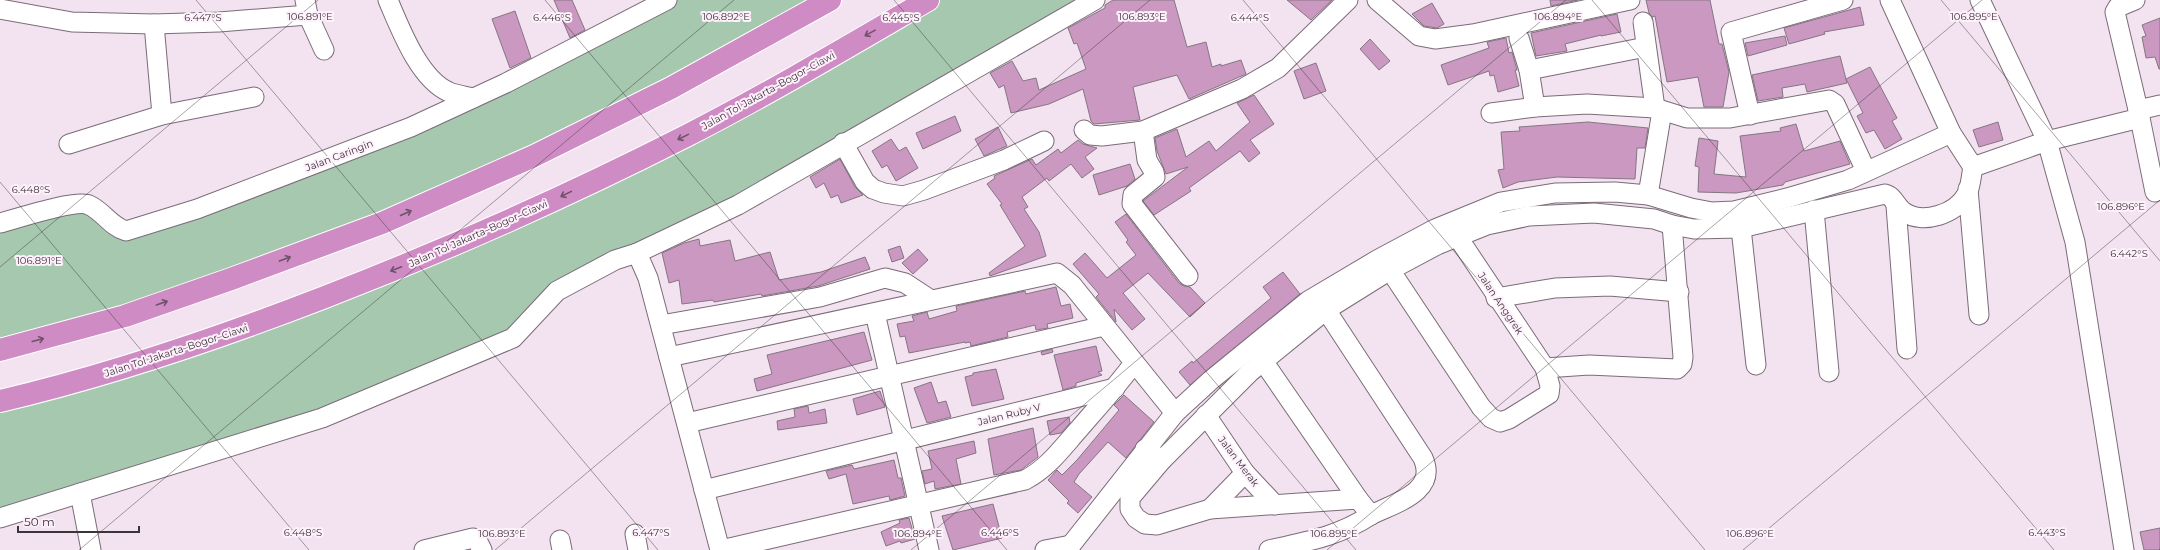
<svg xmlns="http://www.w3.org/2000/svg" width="2160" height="550" font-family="Montserrat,sans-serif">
  <rect width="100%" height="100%" fill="#f3e2f0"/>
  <g fill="#a5c8af">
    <polygon points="665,0 829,0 379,224 0,349 0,224 79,203 118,228 411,127"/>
    <polygon points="925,0 1094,0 843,143 557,291 513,338 322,418 0,518 0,398 142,363 552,201"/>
  </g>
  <g fill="#ca98c1" stroke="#857682">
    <polygon points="554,0 572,0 585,30 570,38"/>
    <polygon points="1113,0 1174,0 1187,47 1206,42 1212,67 1221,64 1221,66 1241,60 1246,74 1189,99 1177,75 1133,87 1140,120 1094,124 1091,121 1083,89 1049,104 1011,113 1004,85 999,88 990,73 1012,61 1023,81 1036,78 1039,90 1086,69 1077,43 1074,44 1068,28 1105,8 1105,5"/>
    <polygon points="1287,0 1332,0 1311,20"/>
    <polygon points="1550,0 1578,0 1551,6"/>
    <polygon points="1646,0 1710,0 1719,44 1722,44 1729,72 1723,107 1704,107 1698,77 1667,82 1655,16 1652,17 1649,13"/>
    <polygon points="1432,3 1444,24 1437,28 1424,26 1412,14"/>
    <polygon points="1860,7 1864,25 1824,32 1825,34 1789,44 1784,28"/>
    <polygon points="515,11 531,58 510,68 492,19"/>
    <polygon points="1617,14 1621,32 1601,36 1601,35 1565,44 1567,51 1536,56 1531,33"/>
    <polygon points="2160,18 2160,69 2159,69 2155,57 2146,58 2142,37 2146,36 2142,25"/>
    <polygon points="1785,36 1787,45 1748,56 1745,43"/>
    <polygon points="1506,38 1509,53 1512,52 1517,70 1515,70 1519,86 1498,92 1494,75 1490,76 1489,71 1448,85 1441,65 1489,48 1487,42"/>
    <polygon points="1370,39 1390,61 1379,70 1360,49"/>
    <polygon points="1840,56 1847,83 1807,92 1805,84 1782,88 1783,97 1758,101 1752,75"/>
    <polygon points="1316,63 1326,91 1304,99 1294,71"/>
    <polygon points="1870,67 1897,118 1892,121 1902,139 1885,149 1874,130 1866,133 1857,116 1863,113 1846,79"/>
    <polygon points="1254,95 1274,124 1250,140 1260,153 1249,162 1240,151 1189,188 1191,191 1154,215 1143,201 1188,167 1166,174 1157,151 1155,138 1177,129 1186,157 1209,141 1216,151 1250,122 1237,103"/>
    <polygon points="955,116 961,131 923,149 916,133"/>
    <polygon points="1588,122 1648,128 1645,148 1637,148 1635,179 1557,177 1518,182 1503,188 1498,170 1504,169 1501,132 1520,131 1519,127"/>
    <polygon points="1998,122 2003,140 1979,147 1973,130"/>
    <polygon points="1796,124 1804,151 1840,141 1850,164 1785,182 1783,185 1736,193 1698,192 1699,167 1695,166 1699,138 1718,141 1714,174 1746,177 1740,136 1781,131 1780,128"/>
    <polygon points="998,127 1007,146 984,156 975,139"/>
    <polygon points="891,139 899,151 906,147 918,168 896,181 887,165 882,168 872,151"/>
    <polygon points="1078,140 1083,144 1097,148 1085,157 1094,169 1082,178 1071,164 1049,181 1047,178 1022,197 1028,207 1024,209 1039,232 1046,256 990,276 989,273 1025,246 1000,205 1002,204 987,184 995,178 994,176 1032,159 1036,165 1058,149 1061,153"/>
    <polygon points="840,159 855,187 863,195 841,203 838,195 831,198 824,183 816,188 810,177"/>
    <polygon points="1130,164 1135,179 1127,186 1099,195 1093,175"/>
    <polygon points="1126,214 1179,283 1184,286 1190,287 1205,303 1190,317 1148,273 1123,293 1145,319 1132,330 1114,309 1116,322 1096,297 1099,294 1073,264 1085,253 1107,278 1136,255 1126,242 1128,240 1115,222"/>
    <polygon points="699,239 700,246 730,240 735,261 770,252 779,280 821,272 865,257 870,269 818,286 762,296 761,294 714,302 713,300 682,304 679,280 669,283 662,253 684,243"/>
    <polygon points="900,246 904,258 892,262 888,250"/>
    <polygon points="918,249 928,260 913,274 902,263"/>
    <polygon points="1283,272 1300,294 1190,385 1179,372 1192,361 1193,363 1271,298 1263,287"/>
    <polygon points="1056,287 1061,306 1070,304 1073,318 1047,324 1048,328 1036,330 1035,325 1007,332 1008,337 971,346 970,342 965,343 965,342 909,353 905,336 900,337 897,324 914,321 912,316 927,312 929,319 957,311 956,306 1025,291 1026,294"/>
    <polygon points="864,332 872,360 757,391 754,379 772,374 767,355"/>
    <polygon points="1096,346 1102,371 1098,372 1102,375 1076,383 1076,386 1063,390 1054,355"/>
    <polygon points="1052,349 1053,352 1042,355 1041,352"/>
    <polygon points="996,369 1004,399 972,406 965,377 973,375 973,373"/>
    <polygon points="931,382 938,403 946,401 951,417 927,423 914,388"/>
    <polygon points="880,391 885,407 857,415 853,399"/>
    <polygon points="1124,395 1154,422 1126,458 1108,442 1079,474 1074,482 1092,497 1078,513 1067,503 1069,501 1048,480 1057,470 1062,475 1077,460 1119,410 1114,405"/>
    <polygon points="808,406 809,413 825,409 827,423 778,430 777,421 795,417 794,409"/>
    <polygon points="1069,417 1070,423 1061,433 1050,435 1047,421"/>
    <polygon points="1033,428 1038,457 1021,470 994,475 988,439"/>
    <polygon points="974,441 976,453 956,459 961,484 935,489 934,481 925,484 922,471 932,469 928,451"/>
    <polygon points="894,460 898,478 901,478 905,496 890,500 889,496 853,504 846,474 829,479 826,471 852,465 854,469"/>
    <polygon points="993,504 1002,538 953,550 942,516"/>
    <polygon points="909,518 915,539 901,543 900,541 886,546 881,532 900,523 899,520"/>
    <polygon points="2160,528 2160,550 2144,550 2140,532"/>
  </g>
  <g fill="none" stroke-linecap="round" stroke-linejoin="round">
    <g stroke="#7b6c78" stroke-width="21">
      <g id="minor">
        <polyline points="305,0 308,15 324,50"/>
        <path d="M 388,0 C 400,28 419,79 449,92 C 457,95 465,96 473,98"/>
        <polyline points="1377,0 1419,36 1435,39 1473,34 1630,0"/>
        <polyline points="1890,0 1951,133 1973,167 2047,141 2140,118 2115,12 2118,7 2135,0"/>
        <polyline points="1980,0 2047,141 2075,242 2124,550"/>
        <polyline points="0,9 72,22 154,24 219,22 308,15"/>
        <polyline points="1643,22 1655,108"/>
        <polyline points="154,24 162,115"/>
        <polyline points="1519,38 1529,70 1535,107"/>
        <polyline points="1529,70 1646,47"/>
        <polyline points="2138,110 2160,105"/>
        <polyline points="1491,113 1535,107 1587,104 1655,108 1687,118 1730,118 1829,100 1835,104 1866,171"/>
        <polyline points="1750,115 1731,32 1843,0"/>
        <polyline points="2140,118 2155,192"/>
        <polyline points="1084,130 1090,135 1102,136 1143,131 1242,89 1278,68 1348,0"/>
        <polyline points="1143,131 1147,160 1154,172 1155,177 1133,195 1132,204 1188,276"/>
        <polyline points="843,143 865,182 873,189 884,193 903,196 924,190 1004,160 1044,141"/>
        <polyline points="69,144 162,115 254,97"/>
        <polyline points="1968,189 1979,315"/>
        <polyline points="1648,195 1662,111"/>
        <polyline points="1896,206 1907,349"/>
        <polyline points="1814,210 1829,372"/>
        <path d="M 0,223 C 16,219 76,199 89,205 C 104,212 110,226 126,231 L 197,209 L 411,127 L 506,83 L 667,0"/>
        <polyline points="1741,228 1756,365"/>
        <polyline points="637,253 738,205 1095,0"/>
        <polyline points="1390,270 1481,407 1491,418 1500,422 1509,419 1549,394 1550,386 1545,368 1457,236"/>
        <polyline points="1496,298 1555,288 1610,286 1679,292"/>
        <polyline points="875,313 929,550"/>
        <polyline points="661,325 820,297 885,278 905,283 931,300"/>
        <polyline points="669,357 1057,273 1072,285 1175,413"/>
        <polyline points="1263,361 1358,499"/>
        <polyline points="1545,368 1589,365 1677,369 1682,364 1683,357 1672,225"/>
        <polyline points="1206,415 1245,473 1275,505"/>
        <polyline points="687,423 1104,326"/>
        <path d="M 1145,449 L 1162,460 L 1250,372 L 1326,310 L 1390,270 L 1437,245 L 1487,225 L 1529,216 L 1594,213 L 1654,219 L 1672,225 L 1694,229 L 1741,228 L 1885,194 C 1894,196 1896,207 1904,212 C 1923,225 1956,214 1967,194 C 1971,186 1971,176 1973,167"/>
        <path d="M 1162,460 L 1130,498 L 1130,509 L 1136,518 L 1145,524 L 1157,525 L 1210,509 L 1358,499 L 1371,515 C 1395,503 1438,492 1423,458 L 1326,310"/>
        <polyline points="704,490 1115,388"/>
        <polyline points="80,493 91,550"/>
        <polyline points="1210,509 1245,473"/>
        <polyline points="0,518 322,418 513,338 557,291 615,260 637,253 648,278 720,550"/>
        <polyline points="635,534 638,550"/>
        <polyline points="560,540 562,550"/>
        <polyline points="424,550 473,538 477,540 482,550"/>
        <path d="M 721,550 L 1025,480 C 1048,468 1062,448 1079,429 C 1098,407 1117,386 1134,363"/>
        <polyline points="1045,550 1071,545"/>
        <polyline points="1067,550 1175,413 1211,380 1308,301 1377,260 1435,229 1501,202 1555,193 1615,192 1648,195 1691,208 1712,212 1734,211 1787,198 1848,180 1951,133"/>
        <path d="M 1269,550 C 1308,541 1337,537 1371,515"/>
      </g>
    </g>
    <g stroke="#fff" stroke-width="24">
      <g id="highway">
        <polyline points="0,350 125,316 231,279 382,223 534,156 671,88 830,0"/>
        <path d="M 0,401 C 111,375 219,338 325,297 C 449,249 570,195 688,135 C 770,93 849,46 928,0"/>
      </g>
    </g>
    <use href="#minor" stroke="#fff" stroke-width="19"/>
    <use href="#highway" stroke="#cf8cc4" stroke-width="22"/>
  </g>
  <defs><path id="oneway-shaft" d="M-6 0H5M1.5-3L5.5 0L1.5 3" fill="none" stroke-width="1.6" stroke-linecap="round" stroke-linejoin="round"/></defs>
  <g stroke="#6f536a">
    <use href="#oneway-shaft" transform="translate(870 33) rotate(151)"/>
    <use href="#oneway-shaft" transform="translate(683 137) rotate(154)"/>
    <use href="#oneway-shaft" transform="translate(566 194) rotate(154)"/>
    <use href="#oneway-shaft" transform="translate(406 213) rotate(-24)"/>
    <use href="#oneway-shaft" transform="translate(285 259) rotate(-20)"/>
    <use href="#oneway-shaft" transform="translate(396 269) rotate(159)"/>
    <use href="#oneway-shaft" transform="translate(162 303) rotate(-19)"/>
    <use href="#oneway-shaft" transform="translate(38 340) rotate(-15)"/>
  </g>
  <path fill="none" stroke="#3b3439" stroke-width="1" stroke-opacity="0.45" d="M 196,0 L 658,550M 545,0 L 1007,550M 894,0 L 1356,550M 1243,0 L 1705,550M 1592,0 L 2054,550M 1941,0 L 2160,261M 0,182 L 309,550M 0,267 L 318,0M 79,550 L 734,0M 495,550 L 1150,0M 911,550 L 1566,0M 1327,550 L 1982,0M 1743,550 L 2160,200M 2159,550 L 2160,549"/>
  <g text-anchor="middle" stroke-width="4" stroke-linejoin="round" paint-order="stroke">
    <g font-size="10" fill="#3b3439" stroke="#fff1fc">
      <text transform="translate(768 90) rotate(-29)" y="4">Jalan Tol Jakarta–Bogor–Ciawi</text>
      <text transform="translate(339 155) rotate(-21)" y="4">Jalan Caringin</text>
      <text transform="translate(478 233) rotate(-24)" y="4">Jalan Tol Jakarta–Bogor–Ciawi</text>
      <text transform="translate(1501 303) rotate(56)" y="4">Jalan Anggrek</text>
      <text transform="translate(176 350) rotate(-18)" y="4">Jalan Tol Jakarta–Bogor–Ciawi</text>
      <text transform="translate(1009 414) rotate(-14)" y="4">Jalan Ruby V</text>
      <text transform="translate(1239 461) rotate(53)" y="4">Jalan Merak</text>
    </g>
  </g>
  <g font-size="10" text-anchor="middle" fill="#3b3439" stroke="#fff1fc" stroke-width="4" stroke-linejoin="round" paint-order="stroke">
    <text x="310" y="20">106.891°E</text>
    <text x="726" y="20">106.892°E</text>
    <text x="1142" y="20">106.893°E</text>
    <text x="1558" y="20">106.894°E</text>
    <text x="1974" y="20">106.895°E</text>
    <text x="203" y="21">6.447°S</text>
    <text x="552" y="21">6.446°S</text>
    <text x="901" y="21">6.445°S</text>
    <text x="1250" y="21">6.444°S</text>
    <text x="31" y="193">6.448°S</text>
    <text x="2121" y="210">106.896°E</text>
    <text x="2129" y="257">6.442°S</text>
    <text x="39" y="264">106.891°E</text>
    <text x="303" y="536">6.448°S</text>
    <text x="651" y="536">6.447°S</text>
    <text x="1000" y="536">6.446°S</text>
    <text x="2047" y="536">6.443°S</text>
    <text x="502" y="537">106.893°E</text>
    <text x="918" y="537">106.894°E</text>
    <text x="1334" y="537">106.895°E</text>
    <text x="1750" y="537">106.896°E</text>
  </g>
  <path d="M18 526v6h121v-6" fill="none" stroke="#3b3439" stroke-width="2"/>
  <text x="24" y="526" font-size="12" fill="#3b3439" stroke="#fff1fc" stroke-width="3" paint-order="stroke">50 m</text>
</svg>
